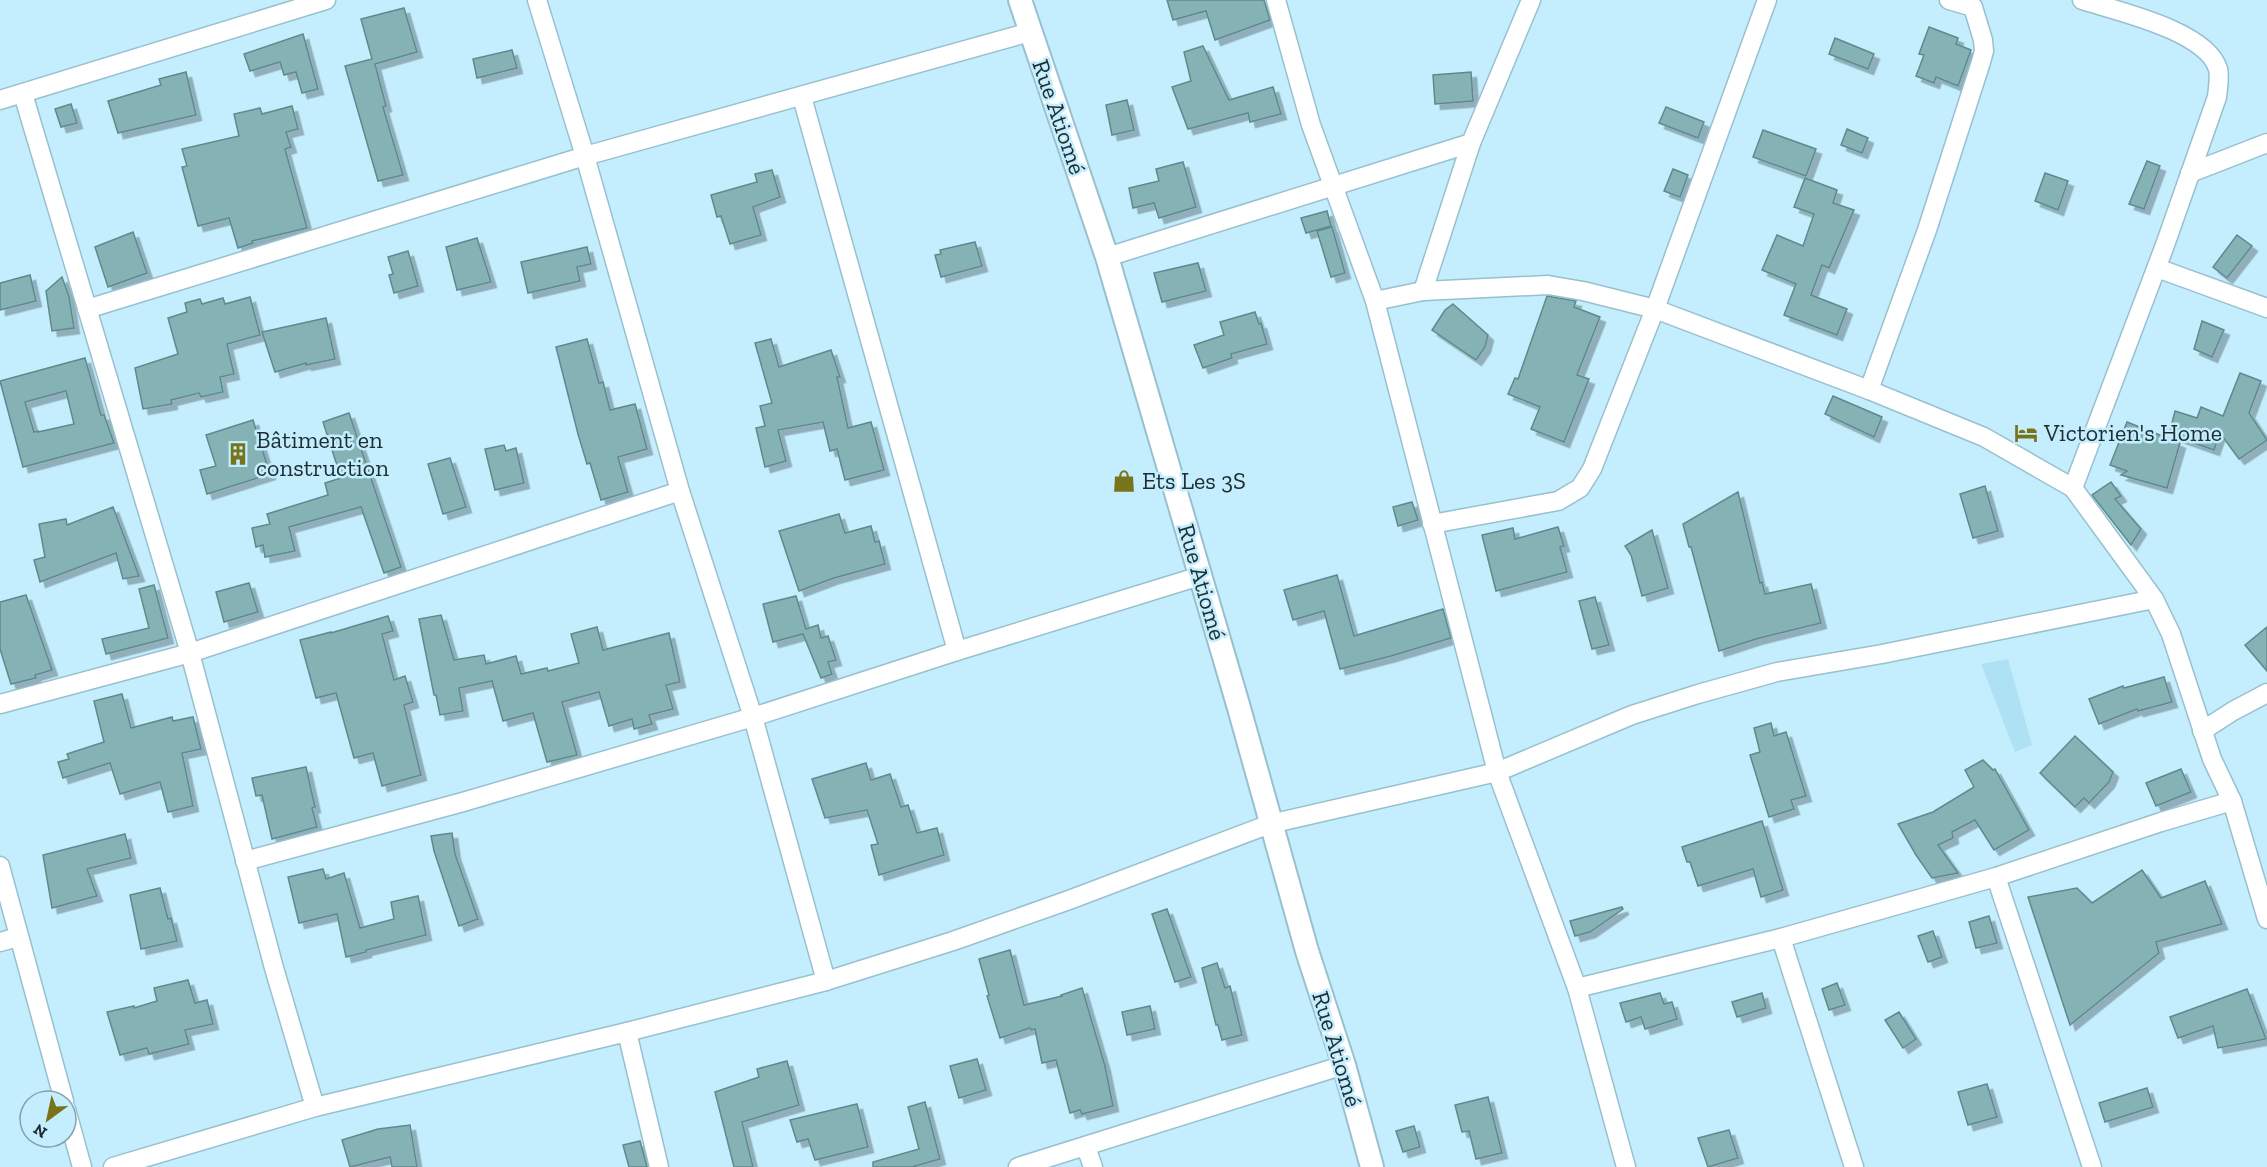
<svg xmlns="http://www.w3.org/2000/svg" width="2267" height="1167" font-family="'Zilla Slab',serif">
  <defs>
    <filter id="shadow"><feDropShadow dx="5.5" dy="5.5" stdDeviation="0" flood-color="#0004"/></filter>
  </defs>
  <rect width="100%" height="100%" fill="#c4eefe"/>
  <polygon fill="#afe1f4" points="2008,659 2032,745 2015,752 1981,664"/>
  <g fill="#85b2b4" stroke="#5e8a8d" stroke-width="1.5" fill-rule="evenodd" filter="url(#shadow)">
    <polygon points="1167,0 1264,0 1270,20 1215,40 1206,11 1173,20"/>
    <polygon points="404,8 417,52 375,64 386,106 383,107 403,175 378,181 345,66 372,59 361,19"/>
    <polygon points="1929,27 1958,38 1956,44 1971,50 1958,86 1936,77 1934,83 1916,76 1924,55 1919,54"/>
    <polygon points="303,34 318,89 302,93 296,72 284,75 280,62 250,71 244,54"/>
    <polygon points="1835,38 1874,54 1868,69 1829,54"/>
    <polygon points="1203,46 1229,100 1273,87 1281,114 1250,122 1248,113 1188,129 1172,87 1191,81 1184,52"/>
    <polygon points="512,50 517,68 477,78 473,59"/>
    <polygon points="186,72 196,115 118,133 108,101 161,85 159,79"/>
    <polygon points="1471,72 1473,101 1435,104 1433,75"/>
    <polygon points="1127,100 1134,130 1112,135 1106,105"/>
    <polygon points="71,104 77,123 61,127 55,109"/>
    <polygon points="292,106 298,129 286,132 291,147 285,149 307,228 252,241 253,243 238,248 229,218 198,226 182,167 187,166 182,149 239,136 234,114 260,108 262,114"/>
    <polygon points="1666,107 1704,122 1698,138 1659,123"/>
    <polygon points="1847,129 1868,138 1862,153 1841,145"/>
    <polygon points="1763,130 1816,149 1806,176 1753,157"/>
    <polygon points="2147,161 2160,166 2144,209 2129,204"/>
    <polygon points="1183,162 1196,207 1159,218 1154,203 1133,208 1129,188 1159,181 1156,169"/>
    <polygon points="1673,169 1688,175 1680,197 1664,191"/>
    <polygon points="772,170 780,197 753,207 761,235 730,244 721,216 717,217 711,195 757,182 755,174"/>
    <polygon points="2045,173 2068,181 2058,210 2035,201"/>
    <polygon points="1805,178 1837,190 1833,203 1854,210 1829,268 1822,265 1811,295 1847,309 1837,335 1784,315 1796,284 1762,270 1777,235 1803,246 1814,214 1794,207"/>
    <polygon points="1327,211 1331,226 1306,233 1301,218"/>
    <polygon points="1332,227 1345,273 1331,277 1317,231"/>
    <polygon points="133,232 147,273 108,287 95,247"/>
    <polygon points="2237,235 2252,246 2227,278 2213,267"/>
    <polygon points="477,238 491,282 457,290 446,247"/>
    <polygon points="975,242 982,266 941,277 935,255 941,254 940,250"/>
    <polygon points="587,247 591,264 577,267 580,281 528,293 521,262"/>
    <polygon points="408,251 418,286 394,293 389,275 393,274 388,257"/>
    <polygon points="1198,263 1206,291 1162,302 1154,273"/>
    <polygon points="30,275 36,301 0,310 0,283"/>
    <polygon points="62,277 69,297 74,328 52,331 46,291"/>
    <polygon points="1547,296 1576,301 1574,307 1600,317 1577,375 1589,379 1564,442 1531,429 1540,407 1508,394 1515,378 1518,379"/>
    <polygon points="250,297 260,335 227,344 234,374 220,377 223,392 201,397 199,393 171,400 172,404 143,409 135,368 178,354 168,318 187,312 185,303 200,299 202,304 223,298 225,304"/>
    <polygon points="1453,304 1488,335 1485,347 1476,360 1432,330 1445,310"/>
    <polygon points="1255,312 1259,324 1261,323 1267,344 1231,354 1232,358 1203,368 1194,345 1224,335 1220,322"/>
    <polygon points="326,318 335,359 306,365 306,363 275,372 262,332"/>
    <polygon points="2202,321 2224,330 2212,357 2194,349"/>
    <polygon points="587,339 599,383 603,382 610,410 635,404 647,449 618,457 628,492 601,500 590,463 587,464 578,434 556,347"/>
    <polygon points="771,339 779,367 831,350 840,377 837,377 848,428 871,422 884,470 845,480 837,449 830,451 823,422 778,430 786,461 765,467 756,428 765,426 760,406 772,403 755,343"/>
    <path d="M 85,358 L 101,415 L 104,415 L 114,443 L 23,467 L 0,381 ZM 66,391 L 74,424 L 38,432 L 38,431 L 34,432 L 25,402 Z"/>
    <polygon points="2240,373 2261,381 2249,413 2267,440 2239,459 2220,433 2214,450 2169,434 2175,411 2197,418 2201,407 2223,416"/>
    <polygon points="1833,396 1882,417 1874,437 1825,414"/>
    <polygon points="349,413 401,567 384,573 361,507 289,527 295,551 265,557 263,545 256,547 252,528 270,524 267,514 328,495 325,483 341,478 323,422"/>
    <polygon points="253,420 270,474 207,494 200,470 216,466 206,435"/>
    <polygon points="2127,422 2180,443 2167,488 2121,475 2127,471 2110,465"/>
    <polygon points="504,445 506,451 516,448 524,483 495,490 485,449"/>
    <polygon points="450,458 466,507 443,514 428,464"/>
    <polygon points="2111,482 2121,496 2115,499 2141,529 2131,545 2092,495"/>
    <polygon points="1985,486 1998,531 1973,538 1960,494"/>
    <polygon points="1738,492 1760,583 1762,582 1765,594 1811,584 1821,623 1756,639 1719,651 1691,547 1689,547 1683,524"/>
    <polygon points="1412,502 1418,520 1398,526 1393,507"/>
    <polygon points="113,507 139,576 123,579 116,553 40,582 34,560 45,557 39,524 66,519 67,525"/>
    <polygon points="839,514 845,533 871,526 875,542 879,541 885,564 834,578 799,591 779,531"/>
    <polygon points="1558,527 1564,546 1560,547 1567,572 1496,591 1482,535 1513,528 1515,539"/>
    <polygon points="1652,530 1668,588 1642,596 1631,555 1625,546"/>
    <polygon points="1337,575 1354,636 1443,609 1451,638 1391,656 1340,669 1324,611 1293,620 1284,590"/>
    <polygon points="249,583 258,612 224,622 216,592"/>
    <polygon points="154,585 168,638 106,654 102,639 149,628 139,589"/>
    <polygon points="26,595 52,670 35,675 36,678 11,684 0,649 0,602"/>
    <polygon points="796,596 806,629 818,625 821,638 828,636 836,660 828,662 832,674 821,678 803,634 773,642 763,604"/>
    <polygon points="1595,597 1609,645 1592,649 1579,601"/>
    <polygon points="441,615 454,660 484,655 486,664 516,656 521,674 547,668 548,671 579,663 571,634 597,627 603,650 669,633 680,682 666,685 673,709 649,715 652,724 634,729 632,719 609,726 599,692 562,702 577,755 547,762 533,713 503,721 492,681 459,688 463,711 440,715 436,695 434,695 419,619"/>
    <polygon points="388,616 393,631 382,634 394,680 405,676 413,702 404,705 421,775 382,786 373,753 354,758 336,693 316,698 300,640 331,632 331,633"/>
    <polygon points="2267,627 2267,671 2245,645"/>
    <polygon points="2164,677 2172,702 2138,711 2137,709 2099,724 2089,699 2123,686 2124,688"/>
    <polygon points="122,694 131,728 172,717 173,721 193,717 201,749 182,753 193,806 168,812 160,782 120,794 110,763 63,778 58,762 69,759 67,754 104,742 94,701"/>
    <polygon points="1771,723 1774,736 1786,732 1806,796 1791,800 1794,809 1769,817 1750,755 1760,752 1754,728"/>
    <polygon points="2075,736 2113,772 2109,782 2089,803 2084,798 2075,807 2040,773"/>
    <polygon points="1983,760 1993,770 1995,769 2029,830 1994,850 1975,820 1952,832 1953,838 1938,845 1958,873 1932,878 1916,855 1898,824 1933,812 1974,787 1965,770"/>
    <polygon points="866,763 871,780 890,774 901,807 908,805 917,833 937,828 944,855 879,875 871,845 878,844 867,810 825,818 812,779"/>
    <polygon points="306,767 315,807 312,808 317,827 272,839 262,795 256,796 252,778"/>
    <polygon points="2181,769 2191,792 2156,806 2146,783"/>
    <polygon points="1762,821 1783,890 1761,897 1753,869 1698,886 1690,862 1687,862 1682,847"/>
    <polygon points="452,833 455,854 478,919 459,926 434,851 431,836"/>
    <polygon points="125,834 131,858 87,869 97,896 52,908 43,855"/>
    <polygon points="323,869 326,879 344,873 360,928 394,919 391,902 418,896 426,935 366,950 366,952 346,957 337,914 299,923 288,877"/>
    <polygon points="2142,870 2161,898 2205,881 2222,924 2156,942 2159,953 2070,1025 2028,897 2077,888 2092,903"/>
    <polygon points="160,888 168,919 171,918 177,941 141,949 130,895"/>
    <polygon points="1622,907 1623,909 1590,932 1575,936 1570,921"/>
    <polygon points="1167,909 1191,977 1175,982 1152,914"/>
    <polygon points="1989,916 1997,943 1976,948 1969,922"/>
    <polygon points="1933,931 1942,957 1928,962 1918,936"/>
    <polygon points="1010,950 1024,1005 1062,996 1061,995 1082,988 1105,1066 1113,1106 1082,1114 1080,1110 1070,1113 1056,1060 1042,1063 1035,1029 1031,1030 1030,1028 1000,1038 987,996 989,995 979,959"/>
    <polygon points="1217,963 1225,988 1230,986 1242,1035 1222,1040 1218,1025 1216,1025 1202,968"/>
    <polygon points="188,980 195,1003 207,1000 213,1024 185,1030 189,1044 149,1054 147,1048 120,1055 107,1012 134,1006 134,1008 157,1001 154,988"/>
    <polygon points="1837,983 1845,1005 1829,1010 1822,989"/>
    <polygon points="2247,989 2266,1039 2218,1048 2213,1026 2178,1038 2170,1017"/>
    <polygon points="1660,993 1664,1004 1672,1002 1677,1019 1645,1029 1641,1017 1626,1022 1620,1003"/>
    <polygon points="1762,993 1766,1008 1737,1017 1732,1002"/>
    <polygon points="1150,1006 1155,1029 1127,1035 1122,1012"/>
    <polygon points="1899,1012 1916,1039 1903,1048 1885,1020"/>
    <polygon points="977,1059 986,1090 959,1098 950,1066"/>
    <polygon points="787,1061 799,1105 742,1122 753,1167 734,1167 715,1092 759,1077 757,1069"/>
    <polygon points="1987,1084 1997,1117 1968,1125 1958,1092"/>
    <polygon points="2147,1088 2153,1107 2105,1122 2099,1103"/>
    <polygon points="1488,1097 1502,1153 1476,1159 1469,1131 1462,1132 1455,1105"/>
    <polygon points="925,1102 940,1159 912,1167 873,1167 873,1162 919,1149 908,1107"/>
    <polygon points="857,1104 868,1147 815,1160 808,1139 797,1142 790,1120"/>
    <polygon points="410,1125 417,1167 392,1167 390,1157 350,1167 342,1140 378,1129"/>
    <polygon points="1414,1126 1420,1147 1403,1152 1396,1131"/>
    <polygon points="1729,1130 1738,1158 1708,1167 1698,1138"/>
    <polygon points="640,1141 647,1167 629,1167 623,1145"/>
  </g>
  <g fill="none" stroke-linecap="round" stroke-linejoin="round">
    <g stroke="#98c0cf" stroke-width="21">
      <g id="minor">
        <polyline points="537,0 585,156 680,491 753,717 826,981"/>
        <polyline points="1276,0 1311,125 1375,301 1497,772 1577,988 1626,1167"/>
        <polyline points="23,94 190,653 274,968 315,1107"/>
        <polyline points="802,97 957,651"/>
        <polyline points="0,100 326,0"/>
        <polyline points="2190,173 2267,143"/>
        <polyline points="1107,257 1471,143 1531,0"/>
        <polyline points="2157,268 2267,308"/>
        <polyline points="1423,291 1471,143"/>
        <polyline points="1375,301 1423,291 1548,285 1583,291 1655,309 1869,390 1984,437 2073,488 2154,599 2171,634 2212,759 2232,801 2267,919"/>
        <polyline points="87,309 585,156 1030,32"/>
        <polyline points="1869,390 1927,230 1981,62 1984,51 1983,40 1973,7 1949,0"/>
        <path d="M 2073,488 L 2165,245 L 2217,97 C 2218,87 2220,78 2218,69 C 2207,31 2117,11 2082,0"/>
        <polyline points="1432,524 1558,501 1580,488 1592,469 1655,309 1767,0"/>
        <polyline points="0,704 190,653 680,491"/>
        <polyline points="2202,731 2233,711 2267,693"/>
        <polyline points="245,861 463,802 753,717 957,651 1200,576"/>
        <polyline points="0,866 64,1101"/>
        <polyline points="1996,877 2092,1167"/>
        <polyline points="1781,938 1996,877 2161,822 2232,801"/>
        <polyline points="0,942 18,937"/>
        <polyline points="1577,988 1781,938 1854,1167"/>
        <polyline points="627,1032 659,1167"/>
        <polyline points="66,1109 82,1167"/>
        <polyline points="1086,1147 1093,1167"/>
        <polyline points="113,1167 315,1107 627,1032 826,981 953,941 1069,900 1270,824 1497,772 1632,715 1698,694 1777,672 1882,654 2154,599"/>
        <polyline points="1018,1167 1344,1065"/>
      </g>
    </g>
    <g stroke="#98c0cf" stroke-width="26">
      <polyline id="tertiary" points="1020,0 1107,257 1239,708 1307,951 1344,1065 1372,1167"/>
    </g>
    <use href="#minor" stroke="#fff" stroke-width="18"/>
    <use href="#tertiary" stroke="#fff" stroke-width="22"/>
  </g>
  <defs>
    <g id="hotel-bare" transform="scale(1.8)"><path d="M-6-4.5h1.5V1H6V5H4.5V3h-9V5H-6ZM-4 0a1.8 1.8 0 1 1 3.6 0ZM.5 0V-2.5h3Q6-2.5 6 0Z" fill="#777419" stroke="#c4eefe" stroke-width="2.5" paint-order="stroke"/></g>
    <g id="building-bare" transform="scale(1.8)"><path d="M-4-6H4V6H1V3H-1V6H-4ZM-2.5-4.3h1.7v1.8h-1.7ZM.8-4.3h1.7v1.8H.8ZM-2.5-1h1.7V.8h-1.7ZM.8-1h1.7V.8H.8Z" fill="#777419" stroke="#c4eefe" stroke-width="2.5" paint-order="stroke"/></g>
    <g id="shop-bare" transform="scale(1.8)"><path d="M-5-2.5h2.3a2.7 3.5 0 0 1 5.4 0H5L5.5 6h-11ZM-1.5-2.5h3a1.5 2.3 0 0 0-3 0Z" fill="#777419" stroke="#c4eefe" stroke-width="2.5" paint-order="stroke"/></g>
  </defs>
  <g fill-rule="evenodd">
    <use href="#hotel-bare" x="2026" y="433"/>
    <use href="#building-bare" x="238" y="454"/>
    <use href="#shop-bare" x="1124" y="481"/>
  </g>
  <g text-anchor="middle" stroke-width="5" stroke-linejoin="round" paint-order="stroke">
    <g font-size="24" fill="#1d2d33" stroke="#c4eefe">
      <text transform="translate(1059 117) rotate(71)" y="8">Rue Atiomé</text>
      <text transform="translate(1202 582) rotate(74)" y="8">Rue Atiomé</text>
      <text transform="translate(1337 1049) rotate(73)" y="8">Rue Atiomé</text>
    </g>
    <g font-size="24" fill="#1d2d33" stroke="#c4eefe" text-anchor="start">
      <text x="2044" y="441">Victorien's Home</text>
      <text x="256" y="448">Bâtiment en<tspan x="256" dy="28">construction</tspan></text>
      <text x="1142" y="489">Ets Les 3S</text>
    </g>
  </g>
  <g transform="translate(48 1119) rotate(213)"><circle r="28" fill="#c4eefe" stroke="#81a1ad" stroke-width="1.5"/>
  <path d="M0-4.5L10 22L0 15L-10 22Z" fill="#777419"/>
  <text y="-9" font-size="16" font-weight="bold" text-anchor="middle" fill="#1d2d33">N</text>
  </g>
</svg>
